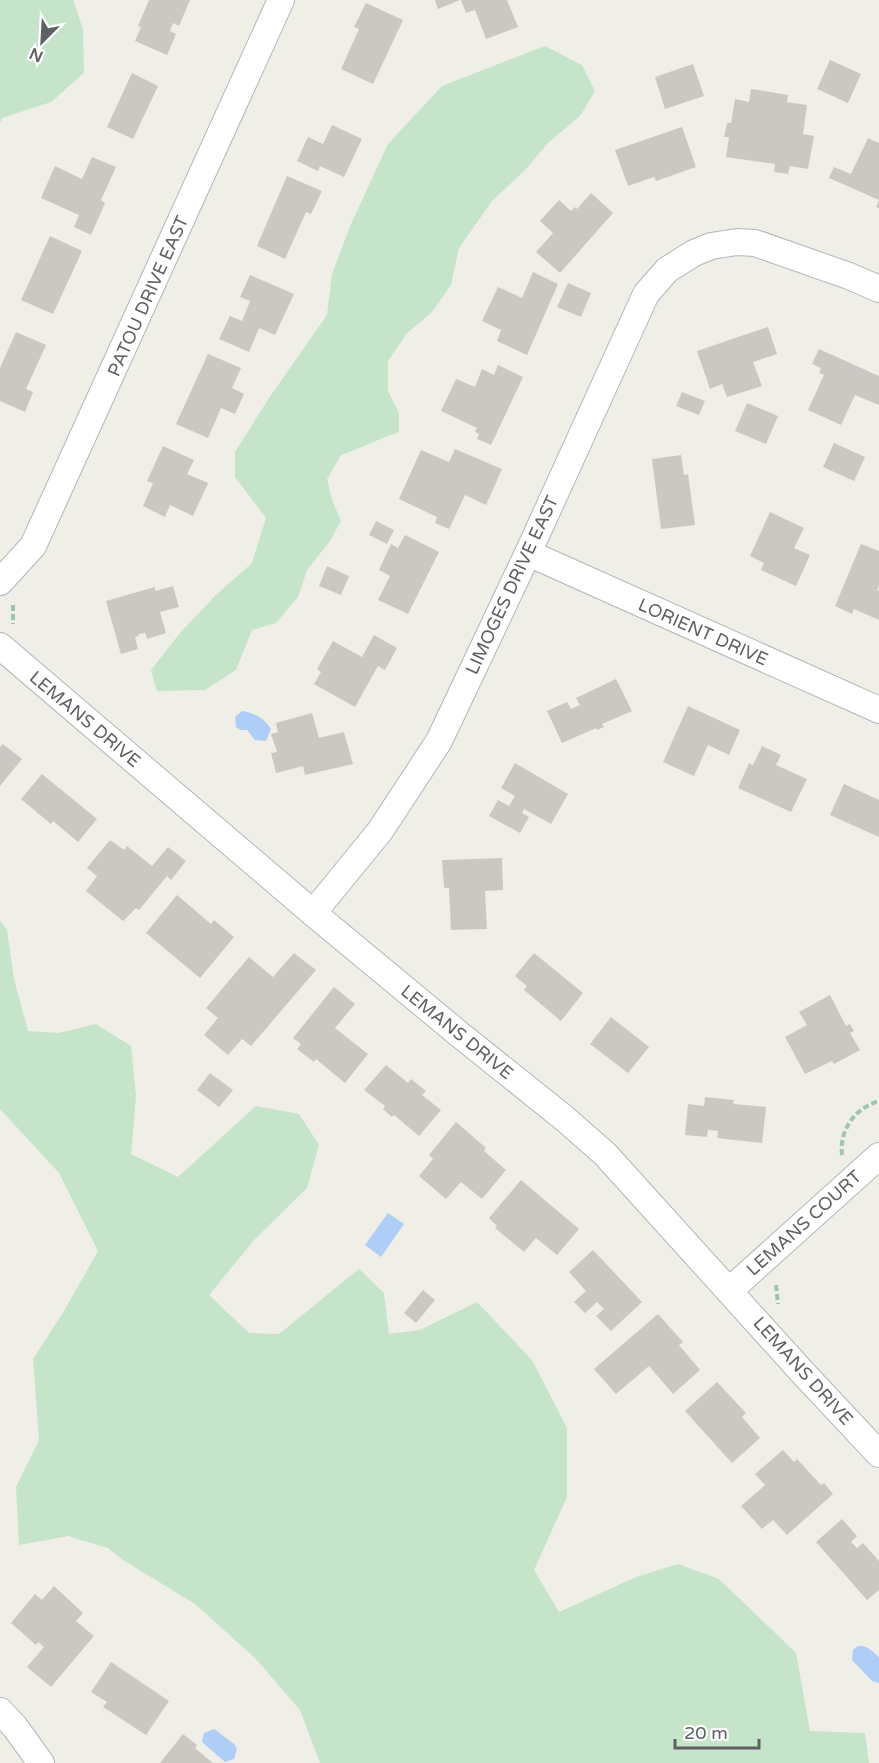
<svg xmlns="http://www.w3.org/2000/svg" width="879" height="1763" font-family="'Varela Round',sans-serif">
  <rect width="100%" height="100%" fill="#efeee7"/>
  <g fill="#c6e4ca">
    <polygon points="0,0 73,0 83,29 84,73 51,102 2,118 0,123"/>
    <path d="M 545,46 L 582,65 L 595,91 L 580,116 L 547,144 L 525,170 L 492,201 L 459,248 L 451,285 L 432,312 L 407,333 L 388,361 L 388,391 L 399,413 L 399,432 C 379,439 361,448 341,455 L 327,479 L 332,500 L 341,521 L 330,541 L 307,570 L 298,597 L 276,623 L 252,630 L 236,670 L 205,690 L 157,691 L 151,670 L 180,633 L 216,595 L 252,563 L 266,518 L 235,477 L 235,452 L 269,398 L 327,315 L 332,274 L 351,224 L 388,144 L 442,86 Z"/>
    <polygon points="0,920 7,930 14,979 28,1031 59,1033 96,1024 131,1046 136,1096 131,1154 178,1177 256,1106 299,1114 319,1145 307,1188 255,1239 209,1295 249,1333 279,1334 359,1269 384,1293 389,1334 420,1330 477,1302 532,1360 567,1428 567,1497 534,1570 559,1612 636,1577 678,1564 719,1579 796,1653 810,1731 865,1733 869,1763 320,1763 300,1710 255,1658 195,1604 123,1560 108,1548 68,1536 19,1545 16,1487 39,1440 33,1359 64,1311 98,1251 59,1173 0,1109"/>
  </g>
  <g fill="#aecdf7">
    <path d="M 242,711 C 255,713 264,718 271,729 L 266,741 L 255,740 L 247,730 L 240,730 L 236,727 L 235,717 Z"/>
    <polygon points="388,1213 404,1224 381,1257 365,1245"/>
    <path d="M 858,1646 C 868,1645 872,1651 879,1657 L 879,1683 L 872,1681 L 852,1660 L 853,1650 Z"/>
    <polygon points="214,1729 234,1744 237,1749 234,1759 225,1762 202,1742 204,1733"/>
  </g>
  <g fill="#cac8c3">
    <polygon points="149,0 190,0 179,26 173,23 170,31 176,34 167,55 135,41 141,27 138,26"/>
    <polygon points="435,0 460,0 438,9"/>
    <polygon points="461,0 507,0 518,27 486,39 475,10 466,13"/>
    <polygon points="366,3 403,20 373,84 341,69 359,29 354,27"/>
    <polygon points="830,60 861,74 848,103 817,89"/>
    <polygon points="693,64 704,96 665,109 655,77"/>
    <polygon points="132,73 158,86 133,139 107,127"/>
    <polygon points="751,89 788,95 787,102 807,105 803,134 814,136 808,169 790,166 788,174 774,172 775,164 726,157 729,137 724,137 727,123 731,123 735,99 749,102"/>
    <polygon points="332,125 362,139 344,177 320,166 318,171 297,161 308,137 323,144"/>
    <polygon points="682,127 696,167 656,181 654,177 628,186 615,150"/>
    <polygon points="868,138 879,143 879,208 876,207 879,200 829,178 834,167 851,174"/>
    <polygon points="92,157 116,167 101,200 105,203 91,235 74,227 79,215 41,198 55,166 82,179"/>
    <polygon points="287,176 322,191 311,214 306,212 285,259 257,246"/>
    <polygon points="591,193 613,213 560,273 536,252 553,233 540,221 559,200 571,211 575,207 577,209"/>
    <polygon points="50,236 82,251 53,314 21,300"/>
    <polygon points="533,272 558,284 527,355 497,341 501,330 482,321 498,287 522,298"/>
    <polygon points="250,275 294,294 275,335 259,328 249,352 219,339 230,316 242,321 250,301 240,297"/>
    <polygon points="568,283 591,293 581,317 557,307"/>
    <polygon points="768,327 777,354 753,362 762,386 727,397 722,384 710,389 697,351"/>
    <polygon points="16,332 46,345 26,389 33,392 25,412 0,401 0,368"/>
    <polygon points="819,349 879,376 879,405 855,395 841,425 808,410 824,375 819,373 821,368 812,364"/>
    <polygon points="208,354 241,368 232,388 244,394 235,414 221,408 208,438 176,424"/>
    <polygon points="498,365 523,377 491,445 477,439 479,434 475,432 477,428 441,411 456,379 475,387 482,369 494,375"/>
    <polygon points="682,392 705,401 699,415 676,406"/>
    <polygon points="747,403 778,416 766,444 735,431"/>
    <polygon points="834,443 865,457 854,481 823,467"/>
    <polygon points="163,446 194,460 187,474 208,483 193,516 170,505 165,517 143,506 153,483 147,481"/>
    <polygon points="455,449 502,469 486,505 465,495 449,529 435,523 437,517 399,499 421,450 449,462"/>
    <polygon points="681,455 684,475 688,474 695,525 661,529 652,459"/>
    <polygon points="770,512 804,528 794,548 810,555 796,586 761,570 764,563 750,556"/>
    <polygon points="376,521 394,530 387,544 369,535"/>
    <polygon points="405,535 439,552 408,614 378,600 390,576 379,570 391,544 398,548"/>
    <polygon points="861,544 879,551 879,585 877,590 879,591 879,620 854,609 852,614 835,606"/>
    <polygon points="327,566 349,576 341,595 319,586"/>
    <polygon points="173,586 179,607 160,612 166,633 147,639 145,633 138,634 139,636 135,637 138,649 121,654 106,601 155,587 155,591"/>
    <polygon points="374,635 397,648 385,670 378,666 355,707 314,684 321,672 317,669 333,641 362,657"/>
    <polygon points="616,679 632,711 602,724 604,727 597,730 596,728 562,743 547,711 567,702 571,709 580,705 576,698"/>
    <polygon points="688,706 740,730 729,755 708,745 694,776 663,762"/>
    <polygon points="312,713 319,738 344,732 353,764 305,775 303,766 276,773 271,753 277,752 271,734 278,732 276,723"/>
    <polygon points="3,744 22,759 0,786 0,747"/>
    <polygon points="762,746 781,755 776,765 807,779 791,812 738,788 749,763 753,765"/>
    <polygon points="515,763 568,794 551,824 524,809 522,813 529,817 520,833 489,816 498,800 509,806 515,796 501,788"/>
    <polygon points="42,774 97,819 78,842 53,821 51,824 21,799"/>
    <polygon points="844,784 879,800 879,837 830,815"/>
    <polygon points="110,840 124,850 127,846 152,866 168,847 186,861 171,880 167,876 139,910 136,908 123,921 86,891 97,876 87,868"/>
    <polygon points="502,858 503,890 485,891 487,929 451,930 449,888 444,888 442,860"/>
    <polygon points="177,895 211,924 214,920 234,937 200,978 146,933"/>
    <polygon points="294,953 316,970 251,1046 242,1039 228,1055 204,1035 218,1018 206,1008 249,957 273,977"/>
    <polygon points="534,953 583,993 561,1021 524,990 527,986 515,976"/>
    <polygon points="334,987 355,1004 335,1028 368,1054 345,1083 316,1059 314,1062 297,1049 301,1044 293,1038"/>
    <polygon points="830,995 846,1026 850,1024 854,1031 850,1033 860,1050 834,1064 832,1061 805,1074 785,1037 807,1025 799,1012"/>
    <polygon points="611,1017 649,1047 628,1073 590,1044"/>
    <polygon points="386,1065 408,1083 411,1079 426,1091 422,1095 441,1110 419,1136 394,1115 392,1117 383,1109 385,1106 364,1090"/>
    <polygon points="210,1073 233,1090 219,1107 197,1090"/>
    <polygon points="705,1097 734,1100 733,1104 766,1107 762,1143 717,1138 718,1131 708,1130 707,1137 685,1135 688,1104 704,1106"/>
    <polygon points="456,1122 486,1148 484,1151 506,1170 482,1199 461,1182 446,1199 419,1176 433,1159 429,1155"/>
    <polygon points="521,1180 579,1229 557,1255 536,1238 524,1252 495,1228 497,1226 489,1218"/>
    <polygon points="593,1250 642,1302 611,1331 596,1316 604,1309 597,1302 585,1313 574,1302 586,1291 569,1272"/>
    <polygon points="423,1290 435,1300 416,1323 404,1313"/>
    <polygon points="658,1314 683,1342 679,1345 700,1370 673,1394 649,1366 616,1394 594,1369"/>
    <polygon points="717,1382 746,1413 742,1417 760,1438 732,1463 685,1411"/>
    <polygon points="783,1450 794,1462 797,1459 821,1485 824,1483 833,1494 787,1535 773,1520 762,1529 741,1506 765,1485 755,1474"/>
    <polygon points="842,1519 857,1536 851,1542 857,1548 863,1543 879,1561 879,1590 867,1600 816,1542"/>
    <polygon points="54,1586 83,1613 76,1621 94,1636 51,1687 27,1667 44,1647 38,1642 36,1645 11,1623 35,1594 42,1600"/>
    <polygon points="111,1662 169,1701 146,1735 103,1707 107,1702 91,1692"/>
    <polygon points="183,1734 197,1745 195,1748 213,1763 160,1763"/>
  </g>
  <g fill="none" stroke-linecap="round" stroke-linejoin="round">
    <g stroke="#b4b5ba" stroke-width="28">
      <g id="minor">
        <polyline points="528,553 879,710"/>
        <polyline points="0,582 33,546 281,0"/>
        <polyline points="0,646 313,913 459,1034 564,1118 605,1154 804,1374 879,1454"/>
        <polyline points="313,913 380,831 439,741 528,553 646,294 667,270 694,253 711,246 737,242 755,243 849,276 879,289"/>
        <polyline points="730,1290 879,1156"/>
        <polyline points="0,1711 15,1727 41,1763"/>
      </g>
    </g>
    <g stroke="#9fc4af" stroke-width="4" stroke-dasharray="6 3" stroke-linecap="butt">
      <polyline points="13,605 13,624"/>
      <path d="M 842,1155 C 839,1130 855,1108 879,1101"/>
      <polyline points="776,1285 778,1304"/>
    </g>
    <use href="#minor" stroke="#fff" stroke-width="26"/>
  </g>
  <g text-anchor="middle" stroke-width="4.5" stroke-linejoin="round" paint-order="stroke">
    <g font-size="18" fill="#5e6065" stroke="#fff">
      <text transform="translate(148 296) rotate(-66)" y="6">PATOU DRIVE EAST</text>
      <text transform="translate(512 585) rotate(-65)" y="6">LIMOGES DRIVE EAST</text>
      <text transform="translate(703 632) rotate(24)" y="6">LORIENT DRIVE</text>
      <text transform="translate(85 719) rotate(40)" y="6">LEMANS DRIVE</text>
      <text transform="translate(457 1032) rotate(39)" y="6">LEMANS DRIVE</text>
      <text transform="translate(804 1223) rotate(-42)" y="6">LEMANS COURT</text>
      <text transform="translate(803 1371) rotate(48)" y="6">LEMANS DRIVE</text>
    </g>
  </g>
  <g transform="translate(42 42) rotate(204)" stroke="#ffffff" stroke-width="4.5" paint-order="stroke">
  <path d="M0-4.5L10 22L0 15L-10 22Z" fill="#5e6065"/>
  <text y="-9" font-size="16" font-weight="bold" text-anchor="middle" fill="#5e6065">N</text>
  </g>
  <path d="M675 1739v9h84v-9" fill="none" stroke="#5e6065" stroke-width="3"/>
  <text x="684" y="1739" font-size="18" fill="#5e6065" stroke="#ffffff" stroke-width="4.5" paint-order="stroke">20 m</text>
</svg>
